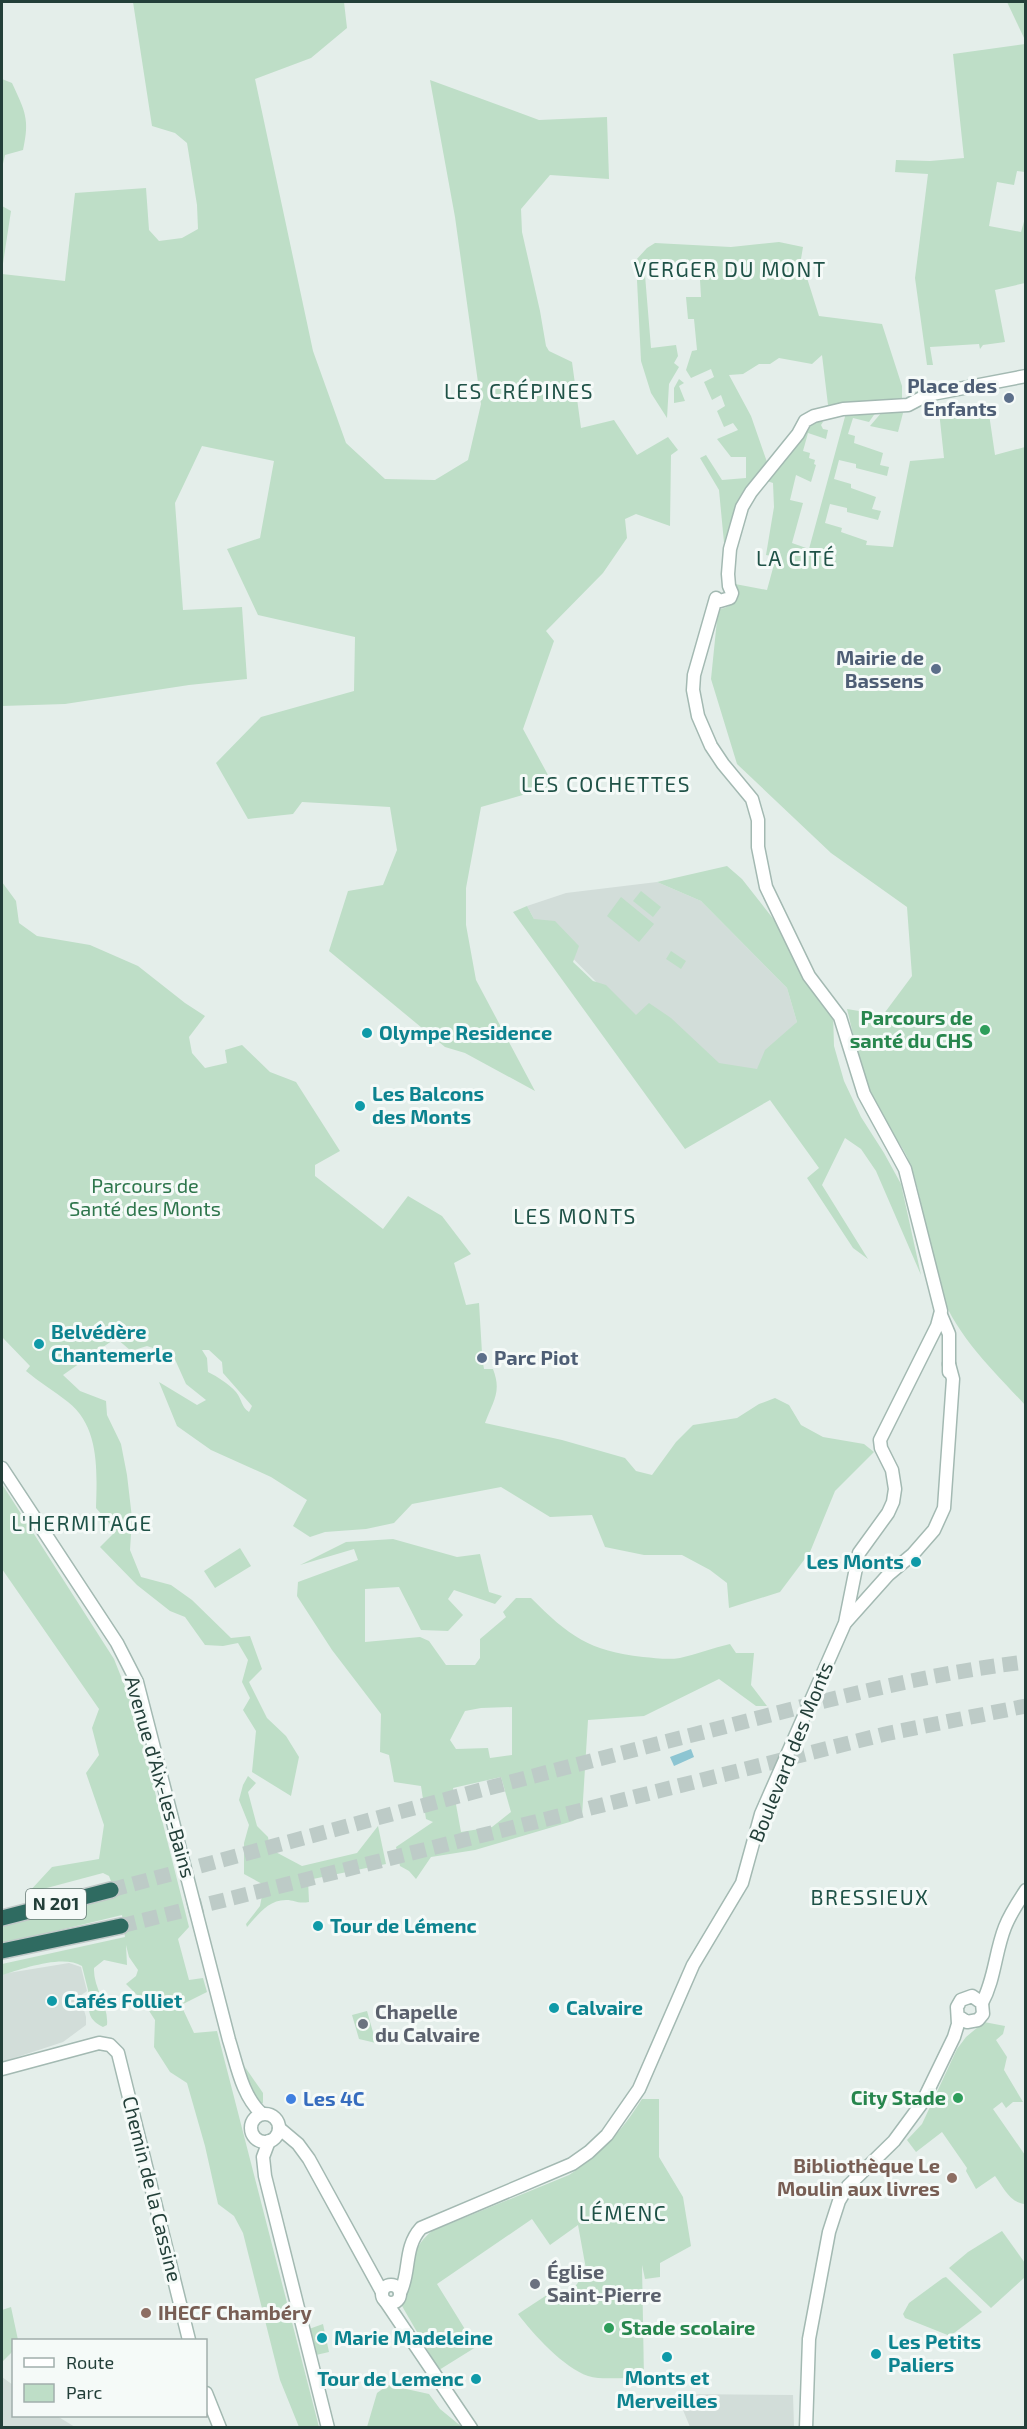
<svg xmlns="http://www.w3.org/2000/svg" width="1027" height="2429" font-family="'Exo 2',sans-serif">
  <rect width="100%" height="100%" fill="#e4eeea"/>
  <g fill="#d2ddd9">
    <polygon points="657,882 701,901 787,988 797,1022 753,1077 689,1076 534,919 527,906 566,893"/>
    <polygon points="69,1963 81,1967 87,1991 80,1996 86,2017 86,2025 63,2042 2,2062 2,1974"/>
    <polygon points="2,2377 13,2385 14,2416 57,2416 75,2427 2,2427"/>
    <polygon points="679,2394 793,2395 794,2427 690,2427 678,2398"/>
  </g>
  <g fill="#bedec7" fill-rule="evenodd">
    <polygon points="133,2 344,2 347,28 311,58 255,79 313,351 346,443 385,479 435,480 468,460 481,404 455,217 430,80 539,120 607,117 609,179 550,175 521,209 522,232 540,311 546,346 549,351 572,362 581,428 614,420 637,455 668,437 678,450 671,455 670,526 636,514 625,519 627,538 603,573 546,631 554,641 523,729 554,786 481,807 466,888 466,925 476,980 535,1091 465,1053 445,1047 329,951 348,891 383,885 397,850 390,807 302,802 293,814 248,819 216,763 261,717 354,691 355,637 258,615 227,549 260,538 274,461 202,446 175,503 183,610 242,607 247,679 189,685 65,704 2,706 2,274 65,281 75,193 146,188 149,230 159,241 182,238 198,229 197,205 187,143 175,133 152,126"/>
    <polygon points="1007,2 1025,2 1025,40"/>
    <polygon points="1025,44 1025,172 1017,171 1014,185 997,182 989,226 1021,232 1025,218 1025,283 995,290 1005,342 983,345 980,349 979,344 930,347 933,365 927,365 915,278 928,174 895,172 896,160 930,161 964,158 953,54"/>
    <path d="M 2,79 L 12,83 C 25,111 30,119 23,150 L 5,155 L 2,168 Z"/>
    <polygon points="2,206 11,211 2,270"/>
    <polygon points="779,242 803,247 801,259 819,316 882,324 902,386 902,400 828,405 822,355 812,364 779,358 770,364 759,364 743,374 729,375 751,416 767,462 747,492 725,553 719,490 700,458 706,455 722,480 746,478 746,457 731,457 717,439 738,430 733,423 724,427 717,411 725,406 721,395 712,400 704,382 714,377 711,369 691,378 686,370 692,351 697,350 694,319 688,319 686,297 701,297 699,263 683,265 682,272 680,263 673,263 673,273 670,273 668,262 644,263 651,348 676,345 678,356 674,363 679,367 669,384 667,418 651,393 641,361 636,260 647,248 655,243 731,247"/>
    <polygon points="679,379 684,383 679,386 685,401 674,403 674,388"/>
    <polygon points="901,411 903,413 898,432 870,426 882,412"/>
    <path d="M 939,411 L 989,414 L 995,455 L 1025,447 L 1025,1405 C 992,1369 953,1333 938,1285 C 925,1245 925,1203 910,1164 C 903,1143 884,1126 875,1106 C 861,1075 855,1041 847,1009 L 883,1015 L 912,976 L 907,907 L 831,853 L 737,764 L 711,679 L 718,610 C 732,606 743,601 735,584 L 767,590 L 776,557 L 766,555 L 774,507 L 773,483 L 767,481 L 803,436 L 811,423 L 820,420 L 823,422 L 821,425 L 823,429 L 828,430 L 826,439 L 808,433 L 803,451 L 810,453 L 809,458 L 815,460 L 814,464 L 816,465 L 811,482 L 796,475 L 790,500 L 803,503 L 792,543 L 809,549 L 846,413 L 876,412 L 869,422 L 853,418 L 848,434 L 855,436 L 854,443 L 883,453 L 880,465 L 889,467 L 887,476 L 856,468 L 856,464 L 839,460 L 834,479 L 851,484 L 851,488 L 876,497 L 872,509 L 881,511 L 878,520 L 847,512 L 847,508 L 830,504 L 825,523 L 842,528 L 841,532 L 867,541 L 866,545 L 893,547 L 910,461 L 944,458 Z"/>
    <polygon points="727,866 742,879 778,925 806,978 833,1012 834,1046 844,1081 861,1117 884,1153 901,1184 921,1275 876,1171 861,1149 845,1138 822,1185 868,1259 853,1248 807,1178 819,1168 770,1100 685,1149 513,912 527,906 534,919 555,921 579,946 573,962 593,981 606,985 636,1015 649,1003 671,1018 719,1063 757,1069 765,1050 797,1022 787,988 701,901 657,882"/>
    <path d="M 2,882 L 16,901 L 19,923 L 37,936 L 90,945 L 138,966 L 185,1003 L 205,1016 L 189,1037 L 192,1053 L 205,1068 L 227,1063 L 225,1050 L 242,1045 L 270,1072 L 296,1082 L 340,1151 L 315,1165 L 315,1176 L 383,1229 L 408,1196 L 442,1216 L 471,1254 L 454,1263 L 466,1305 L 479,1303 L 482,1353 L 478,1354 L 478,1363 L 483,1363 L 484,1369 L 493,1369 C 502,1392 493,1401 485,1423 L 562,1440 L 625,1458 L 636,1471 L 652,1475 L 676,1442 L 693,1425 L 737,1418 L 759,1404 L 775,1398 L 789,1405 L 801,1425 L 823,1437 L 864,1444 L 874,1452 L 835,1491 L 810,1552 L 780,1592 L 729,1608 L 727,1583 L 710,1570 L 682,1555 L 644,1555 L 605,1547 L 592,1515 L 550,1517 L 501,1487 L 412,1504 L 394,1523 L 366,1529 L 325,1532 L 310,1537 L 293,1526 L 307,1500 L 271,1477 L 211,1450 L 177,1426 L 159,1382 L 197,1405 L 206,1400 L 186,1384 L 173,1355 L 147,1346 L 131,1351 L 116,1338 L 63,1375 L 80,1391 L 106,1401 L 107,1415 L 121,1444 L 127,1475 L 132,1518 L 130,1550 L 141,1577 L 171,1585 L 192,1600 L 231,1638 L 250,1636 L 262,1669 L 249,1682 L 267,1718 L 286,1736 L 299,1757 L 291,1796 L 252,1772 L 256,1731 L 243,1710 L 250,1698 L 242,1682 L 248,1660 L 238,1643 L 223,1646 L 205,1645 L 185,1617 L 170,1611 L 137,1585 L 100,1547 L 116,1531 L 96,1508 C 97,1472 100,1427 68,1402 C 54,1391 39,1382 26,1371 L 30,1366 L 2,1337 ZM 202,1350 L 209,1350 L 222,1362 L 223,1373 L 252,1406 L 249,1412 C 241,1407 242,1399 236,1392 C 229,1384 218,1377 208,1372 L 207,1358 Z"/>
    <polygon points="641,891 661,907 653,917 633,901"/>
    <polygon points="621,897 654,924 639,942 607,916"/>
    <polygon points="671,951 686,961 681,969 666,959"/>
    <path d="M 2,1484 L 114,1659 L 134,1709 L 189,1927 L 178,1939 L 189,1980 L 203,1978 L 207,1992 L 181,2005 L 194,2033 L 217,2031 L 319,2427 L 299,2427 L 280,2380 L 243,2233 L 234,2216 L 218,2204 L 205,2146 L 187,2083 L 170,2072 L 154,2047 L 155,2020 L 142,2000 L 126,1984 L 136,1976 L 138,1970 L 129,1957 L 126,1945 L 127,1965 L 104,1960 L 94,1968 C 93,1988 109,2005 107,2025 L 103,2027 C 83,2017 91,2006 88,1990 C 86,1982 84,1974 82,1966 C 63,1954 22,1969 2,1975 L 2,1964 L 125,1937 L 122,1915 L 2,1944 L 2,1925 L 116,1894 L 109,1876 L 103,1873 L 28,1893 L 52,1867 L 99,1859 L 104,1825 L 86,1773 L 99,1755 L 92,1728 L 99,1709 L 2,1569 Z"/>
    <path d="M 393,1539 L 457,1557 L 480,1554 L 489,1592 L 502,1596 L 495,1604 L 454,1590 L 448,1599 L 463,1615 L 448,1631 L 421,1630 L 399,1587 L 365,1589 L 365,1642 L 420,1637 L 429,1641 L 446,1665 L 475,1665 L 480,1658 L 480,1639 L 506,1617 L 503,1612 L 516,1598 L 531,1598 C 569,1636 589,1651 643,1657 C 655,1658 668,1660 680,1658 C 697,1654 713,1648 730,1644 L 736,1653 L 754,1653 L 751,1685 L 767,1706 L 756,1706 L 719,1679 L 644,1716 L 588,1720 L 582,1816 L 573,1821 L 475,1850 L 431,1857 L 416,1879 L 409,1871 L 400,1866 L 396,1847 L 433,1822 L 426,1819 L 421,1786 L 394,1782 L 389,1755 L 380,1752 L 381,1714 L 332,1650 L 297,1596 L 298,1582 L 358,1560 L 354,1549 L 300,1565 L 346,1542 ZM 512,1707 L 512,1755 L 490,1758 L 488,1748 L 456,1749 L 450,1740 L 465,1711 L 481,1708 ZM 501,1777 L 511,1812 L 492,1827 L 461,1832 L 453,1788 Z"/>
    <polygon points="240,1548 251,1566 215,1588 204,1571"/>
    <path d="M 248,1776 L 256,1783 L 248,1792 L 257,1826 L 268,1837 L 270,1849 L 302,1866 L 357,1853 L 378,1826 L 386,1864 L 308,1880 L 309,1902 C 297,1904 295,1900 286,1900 C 268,1900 258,1915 247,1927 L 246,1924 L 260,1906 L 264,1885 L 244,1874 L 244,1843 L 249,1825 L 239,1800 L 243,1785 Z"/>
    <polygon points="367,2011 376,2043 359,2039 352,2015"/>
    <path d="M 984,2022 L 1005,2026 L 1003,2034 L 996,2040 L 1007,2057 L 1004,2070 L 1023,2102 L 1013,2102 L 1006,2108 L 1002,2102 L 993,2109 L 1025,2155 L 1025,2204 C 1010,2203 1003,2187 995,2176 L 976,2189 L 966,2171 L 967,2168 L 942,2132 L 916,2152 L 907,2140 L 922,2124 L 957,2049 L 966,2037 Z"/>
    <polygon points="245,2067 263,2093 263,2103 261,2104 252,2095"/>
    <path d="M 642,2099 L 659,2099 L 659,2157 L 683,2197 L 691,2246 L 660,2263 L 660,2277 L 645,2279 L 642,2265 L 644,2379 C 626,2376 605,2381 588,2376 C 564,2368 533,2334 518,2314 L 553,2291 L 561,2301 L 577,2284 L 586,2269 L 578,2225 L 550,2245 L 532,2219 L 437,2284 L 476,2347 L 439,2370 L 402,2306 C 403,2281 411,2247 432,2231 L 569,2175 C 602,2153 621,2132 642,2099 Z"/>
    <polygon points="1002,2231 1025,2263 1025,2277 991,2308 949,2268 968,2252"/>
    <polygon points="946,2277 982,2312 950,2336 905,2318 903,2314 909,2303 943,2278"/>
    <polygon points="11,2307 18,2340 14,2340 12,2352 2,2362 2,2310"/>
    <polygon points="323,2324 329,2352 316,2355 309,2329"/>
    <polygon points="388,2385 429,2394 440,2409 462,2427 367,2427 377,2393"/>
  </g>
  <polygon fill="#8dc5d2" points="691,1749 694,1757 674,1766 670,1757"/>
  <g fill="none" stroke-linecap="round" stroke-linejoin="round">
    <g stroke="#bdcbc7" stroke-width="15" stroke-dasharray="15 8" stroke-linecap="butt">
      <path d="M 111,1890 C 305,1838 498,1784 692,1735 C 803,1707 912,1675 1026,1662"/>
      <polyline points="121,1926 885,1734 1026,1706"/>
    </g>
    <g stroke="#a3b9b2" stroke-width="15">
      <g id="secondary">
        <polyline points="941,1315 949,1334 949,1372"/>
        <path d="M 2,1468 L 117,1643 L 137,1682 L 229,2040 C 237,2065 242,2096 262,2114"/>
        <polyline points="846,1622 888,1575 913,1554 934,1530 944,1508 953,1379 949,1364"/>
        <path d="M 982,2003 C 995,1979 995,1952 1005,1927 C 1010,1914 1018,1902 1026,1890"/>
        <polyline points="2,2069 99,2043 110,2045 118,2053 189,2340"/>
        <circle cx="265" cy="2128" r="14"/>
        <polyline points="279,2128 298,2144 309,2159 382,2292"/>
        <polyline points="269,2141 263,2157 265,2176 328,2428"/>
        <circle cx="391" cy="2294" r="9"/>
        <path d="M 400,2293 C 411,2272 403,2248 421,2228 L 572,2164 L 589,2152 L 607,2135 L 639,2089 L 693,1965 L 742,1883 L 761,1814 L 845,1623 L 859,1553 L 888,1513 L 893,1502 L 895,1489 L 892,1470 L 881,1448 L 880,1440 L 937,1326 L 941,1311 L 905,1169 L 864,1094 L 840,1017 L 809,976 L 766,887 L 758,847 L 758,820 L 752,799 L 723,764 L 711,746 L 698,716 L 693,690 L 694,675 L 716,598 L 720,601 L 730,598 L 732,593 L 729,586 L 728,574 L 730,549 L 742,507 L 751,492 L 798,434 L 805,421 L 814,416 L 843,409 L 908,405 L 927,395 L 1026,376"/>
        <polyline points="386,2302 471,2428"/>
        <polyline points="206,2393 220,2428"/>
        <polyline points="806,2428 809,2339 829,2232 839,2201 848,2186 894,2141 922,2103 954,2037 958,2024 957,2007 961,2000 972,1996 982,2003 983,2014 978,2020 967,2022 958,2016"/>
      </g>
    </g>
    <g stroke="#c1c9c8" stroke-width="18">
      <g id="highway">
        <polyline points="2,1918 111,1890"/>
        <polyline points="2,1951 121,1926"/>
      </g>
    </g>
    <use href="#secondary" stroke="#fff" stroke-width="12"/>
    <use href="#highway" stroke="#2f6b61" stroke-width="15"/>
  </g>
  <g fill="#5c6f8a" stroke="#f5faf8" stroke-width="2">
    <circle cx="1009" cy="398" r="6"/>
    <circle cx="936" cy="669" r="6"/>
    <circle cx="482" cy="1358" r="6"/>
  </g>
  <g fill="#2e9e5b" stroke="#f5faf8" stroke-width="2">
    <circle cx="985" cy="1030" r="6"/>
    <circle cx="958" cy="2098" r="6"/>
    <circle cx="609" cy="2328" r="6"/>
  </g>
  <g fill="#0f9aa8" stroke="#f5faf8" stroke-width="2">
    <circle cx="367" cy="1033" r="6"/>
    <circle cx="360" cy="1106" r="6"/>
    <circle cx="39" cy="1344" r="6"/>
    <circle cx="916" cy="1562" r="6"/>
    <circle cx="318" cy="1926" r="6"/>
    <circle cx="52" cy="2001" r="6"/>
    <circle cx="554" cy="2008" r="6"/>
    <circle cx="322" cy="2338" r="6"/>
    <circle cx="876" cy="2354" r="6"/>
    <circle cx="667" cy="2357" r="6"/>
    <circle cx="476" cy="2379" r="6"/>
  </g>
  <g fill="#6b7280" stroke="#f5faf8" stroke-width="2">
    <circle cx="363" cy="2024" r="6"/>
    <circle cx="535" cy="2284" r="6"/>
  </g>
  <circle fill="#3f7fe0" stroke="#f5faf8" stroke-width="2" cx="291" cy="2099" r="6"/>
  <g fill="#8d6e63" stroke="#f5faf8" stroke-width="2">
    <circle cx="952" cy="2178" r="6"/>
    <circle cx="146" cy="2313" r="6"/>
  </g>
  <g text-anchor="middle" stroke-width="6" stroke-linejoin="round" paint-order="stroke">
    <rect fill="#f5faf8" stroke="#627772" stroke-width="1.5" x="26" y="1889" width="60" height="30" rx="4.5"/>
    <g font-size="18" font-weight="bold" fill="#233f39">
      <text x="56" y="1910">N 201</text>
    </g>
    <g font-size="20" font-weight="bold" fill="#4e5e75" stroke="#f5faf8" text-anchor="end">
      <text x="997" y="393">Place des<tspan x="997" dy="23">Enfants</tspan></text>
      <text x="924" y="665">Mairie de<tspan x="924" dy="23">Bassens</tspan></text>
      <text x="494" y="1365" text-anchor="start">Parc Piot</text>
    </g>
    <g font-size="20" font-weight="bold" fill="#27864d" stroke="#f5faf8" text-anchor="end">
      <text x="973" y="1025">Parcours de<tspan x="973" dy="23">santé du CHS</tspan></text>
      <text x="946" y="2105">City Stade</text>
      <text x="621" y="2335" text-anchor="start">Stade scolaire</text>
    </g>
    <g font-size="20" font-weight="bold" fill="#0d838f" stroke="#f5faf8" text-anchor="start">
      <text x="379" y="1040">Olympe Residence</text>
      <text x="372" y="1101">Les Balcons<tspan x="372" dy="23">des Monts</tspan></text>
      <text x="51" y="1339">Belvédère<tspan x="51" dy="23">Chantemerle</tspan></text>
      <text x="904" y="1569" text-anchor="end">Les Monts</text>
      <text x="330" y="1933">Tour de Lémenc</text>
      <text x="64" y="2008">Cafés Folliet</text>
      <text x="566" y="2015">Calvaire</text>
      <text x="334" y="2345">Marie Madeleine</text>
      <text x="888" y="2349">Les Petits<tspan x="888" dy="23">Paliers</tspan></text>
      <text x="667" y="2385" text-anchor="middle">Monts et<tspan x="667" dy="23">Merveilles</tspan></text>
      <text x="464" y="2386" text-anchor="end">Tour de Lemenc</text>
    </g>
    <g font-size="20" fill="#2e764c" stroke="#f5faf8">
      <text x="145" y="1193">Parcours de<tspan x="145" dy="23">Santé des Monts</tspan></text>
    </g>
    <g font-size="20" fill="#233f39" stroke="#f5faf8">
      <text transform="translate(791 1752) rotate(-68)" y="7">Boulevard des Monts</text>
      <text transform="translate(160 1777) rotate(74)" y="7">Avenue d'Aix-les-Bains</text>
      <text transform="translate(152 2189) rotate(76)" y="7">Chemin de la Cassine</text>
    </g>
    <g font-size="20" font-weight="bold" fill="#5b616d" stroke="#f5faf8" text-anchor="start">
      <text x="375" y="2019">Chapelle<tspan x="375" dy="23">du Calvaire</tspan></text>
      <text x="547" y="2279">Église<tspan x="547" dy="23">Saint-Pierre</tspan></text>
    </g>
    <g font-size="20" font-weight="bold" fill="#366cbe" stroke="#f5faf8" text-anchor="start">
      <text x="303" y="2106">Les 4C</text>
    </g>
    <g font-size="20" font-weight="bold" fill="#785e54" stroke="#f5faf8" text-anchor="end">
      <text x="940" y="2173">Bibliothèque Le<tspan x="940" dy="23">Moulin aux livres</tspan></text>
      <text x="158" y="2320" text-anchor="start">IHECF Chambéry</text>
    </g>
    <g font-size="21" letter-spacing="1.5" fill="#1f5247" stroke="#f5faf8">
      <text x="730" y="277">VERGER DU MONT</text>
      <text x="519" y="399">LES CRÉPINES</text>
      <text x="796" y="566">LA CITÉ</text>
      <text x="606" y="792">LES COCHETTES</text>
      <text x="575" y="1224">LES MONTS</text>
      <text x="82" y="1531">L'HERMITAGE</text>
      <text x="870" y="1905">BRESSIEUX</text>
      <text x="623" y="2221">LÉMENC</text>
    </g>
  </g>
  <rect width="1027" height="2429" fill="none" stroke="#233f39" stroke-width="6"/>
  <rect x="12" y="2339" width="195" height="78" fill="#f5faf8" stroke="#a1afac" stroke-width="1.5"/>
  <rect x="24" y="2358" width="30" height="9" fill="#ffffff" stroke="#a1afac" stroke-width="1.5"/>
  <text x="66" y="2369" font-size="18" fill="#233f39">Route</text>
  <rect x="24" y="2384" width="30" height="18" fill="#bedec7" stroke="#a1afac" stroke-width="1.5"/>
  <text x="66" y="2399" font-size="18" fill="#233f39">Parc</text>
</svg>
